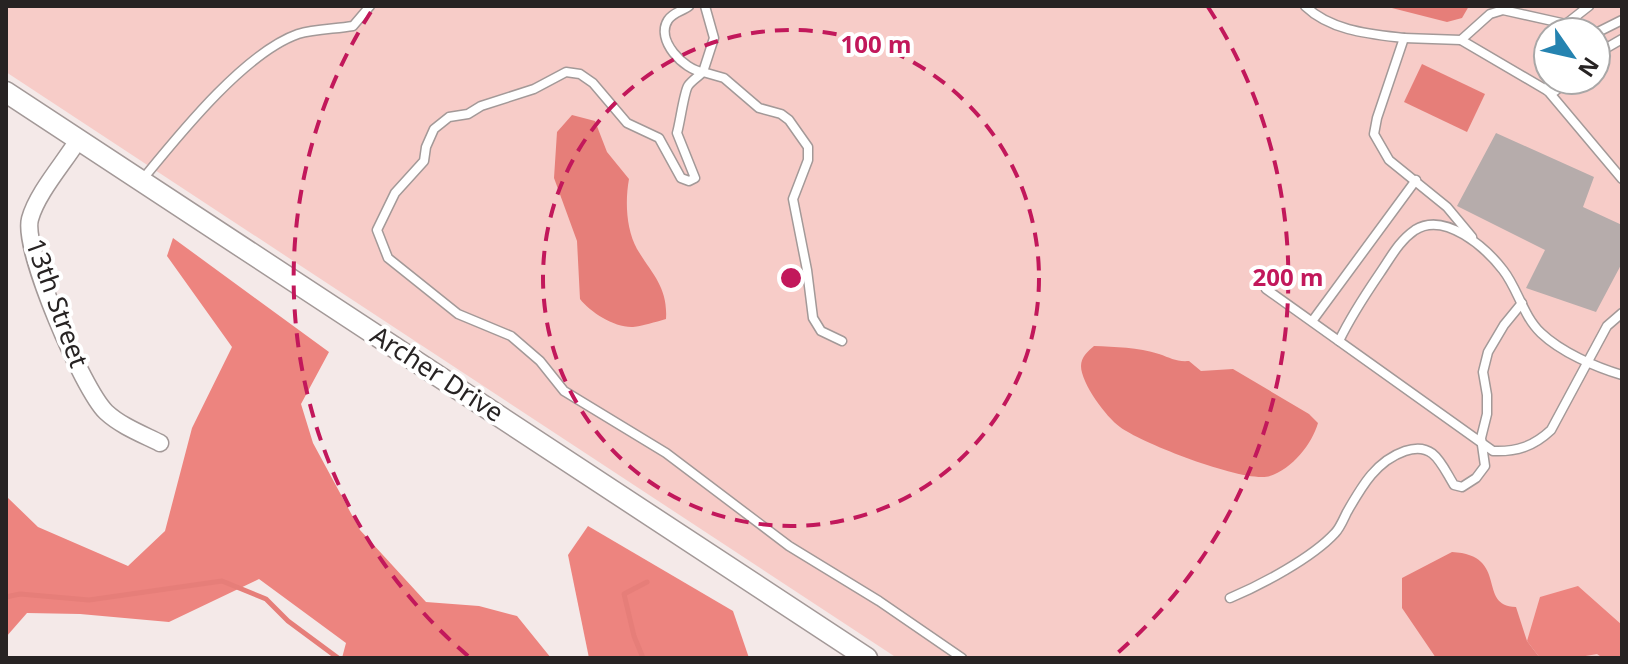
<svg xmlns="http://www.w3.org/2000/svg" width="1628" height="664" font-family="'Noto Sans',sans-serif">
  <rect width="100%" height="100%" fill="#f4e9e8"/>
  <path fill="#f7ccc8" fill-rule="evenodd" d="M 6,6 L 1622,6 L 1622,658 L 897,658 L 6,72 ZM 1548,32 L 1596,32 L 1596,80 L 1548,80 Z"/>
  <g fill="#ed847f">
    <polygon points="173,238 329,352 301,404 313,443 360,530 426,602 479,606 517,616 551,658 342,658 346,643 259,579 169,622 80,614 27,613 6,637 6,496 38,527 128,566 165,531 192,428 232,347 167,256"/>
    <polygon points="588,526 733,611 749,658 589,658 568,555"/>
    <polygon points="1578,586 1622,625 1622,658 1603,658 1597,654 1574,658 1540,658 1527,641 1540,597"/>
  </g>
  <g fill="#e67e79">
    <polygon points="1384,6 1469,6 1462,18 1447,22"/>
    <polygon points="1422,64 1485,94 1467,132 1404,102"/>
    <path d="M 572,115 L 595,121 L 607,152 L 629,179 C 625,201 626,229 637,249 C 652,274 668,287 666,319 C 655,322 643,326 633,327 C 615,328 590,312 580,299 L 577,241 L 554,178 L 557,132 Z"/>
    <path d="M 1094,346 C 1115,347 1138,347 1159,354 C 1171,358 1176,362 1189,361 L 1201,371 L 1233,369 L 1309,414 L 1318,423 C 1312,444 1292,469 1270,476 C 1246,484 1141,443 1120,427 C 1106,417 1081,383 1081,366 C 1081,357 1088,351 1094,346 Z"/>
    <path d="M 1452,552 C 1510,555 1476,606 1516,607 L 1527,641 L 1540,658 L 1436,658 L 1402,608 L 1402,578 Z"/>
  </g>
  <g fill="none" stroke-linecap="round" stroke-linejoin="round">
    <g stroke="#e67e79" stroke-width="5">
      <polyline points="6,597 20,594 89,600 222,581 266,599 288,621 338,658"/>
      <polyline points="643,658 634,636 624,594 647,582"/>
    </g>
  </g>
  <polygon fill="#b6acab" points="1496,133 1594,177 1583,207 1622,225 1622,263 1596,312 1526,288 1545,250 1457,206"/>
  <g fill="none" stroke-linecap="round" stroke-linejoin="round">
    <g stroke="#a39998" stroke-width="11">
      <g id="service">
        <path d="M 689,6 C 683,11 673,12 668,20 C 655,40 684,70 703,72 L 714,38 L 705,6"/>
        <path d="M 1305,6 C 1331,31 1370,34 1404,38 L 1377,118 L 1374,134 L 1389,160 L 1447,207 L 1472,237"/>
        <polyline points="1596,33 1622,20"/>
        <polyline points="1404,38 1461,40 1490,14 1503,10 1566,24 1589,6"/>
        <polyline points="1461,40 1548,91 1622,179"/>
        <polyline points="1596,54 1622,39"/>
        <polyline points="1549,80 1548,91 1555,91 1569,80"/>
        <path d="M 142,180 C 178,136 244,53 298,34 C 315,29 335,29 353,26 L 370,6"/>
        <path d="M 1266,289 L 1493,451 C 1517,452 1534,446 1551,430 L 1607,326 L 1622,313"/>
        <polyline points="1313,320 1416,180"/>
        <path d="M 842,341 L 821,331 L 813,318 L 807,270 L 793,199 L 808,160 L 808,147 L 789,120 L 781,114 L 759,108 L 724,78 L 703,72 C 699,76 691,81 688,86 C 684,92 680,123 677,133 L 695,178 L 689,181 L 681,178 L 659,138 L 627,123 L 593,83 L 580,74 L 566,72 L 534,89 L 481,106 L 468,114 L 449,117 L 434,129 L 426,147 L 424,161 L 395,193 L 377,230 L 388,258 L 458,314 L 511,336 L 540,361 L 564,391 L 666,453 L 789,546 L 879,601 L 962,658"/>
        <path d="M 1339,341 C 1351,316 1365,295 1380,273 C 1391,257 1399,241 1415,230 C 1445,211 1486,248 1503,270 C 1518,289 1523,316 1541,333 C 1561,352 1595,367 1622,375"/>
        <path d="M 1230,598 C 1261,585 1312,558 1335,533 C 1340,528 1344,518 1347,512 C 1362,486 1376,461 1405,451 C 1434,441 1441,464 1454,485 L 1462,487 L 1476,478 L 1485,466 L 1481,438 L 1487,414 L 1487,395 L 1483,372 L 1488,352 L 1504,325 L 1522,303"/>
      </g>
    </g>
    <g stroke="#a39998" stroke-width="19">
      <path id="minor" d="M 78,140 C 64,163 37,193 30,219 C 22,249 83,390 106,412 C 121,426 142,434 160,443"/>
    </g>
    <g stroke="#a39998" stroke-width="23">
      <polyline id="tertiary" points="6,92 867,658"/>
    </g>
    <use href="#service" stroke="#fff" stroke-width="8"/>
    <use href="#minor" stroke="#fff" stroke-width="16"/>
    <use href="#tertiary" stroke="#fff" stroke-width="20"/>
  </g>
  <g fill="none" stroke="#c2185b" stroke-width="4" stroke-dasharray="14 10">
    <circle cx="791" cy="278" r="248"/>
    <path d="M468 656A497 497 0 0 1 374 7M1208 7A497 497 0 0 1 1114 656"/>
  </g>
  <g text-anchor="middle" stroke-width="8" stroke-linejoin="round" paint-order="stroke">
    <g font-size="26" fill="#272323" stroke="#fff">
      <text transform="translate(57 303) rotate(70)" y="9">13th Street</text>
      <text transform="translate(437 374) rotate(33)" y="9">Archer Drive</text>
    </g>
  </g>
  <circle cx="791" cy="278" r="12" fill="#c2185b" stroke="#fff" stroke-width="4"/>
  <g font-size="24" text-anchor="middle" font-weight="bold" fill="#c2185b" stroke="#fff" stroke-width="8" stroke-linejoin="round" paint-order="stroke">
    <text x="876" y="53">100 m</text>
    <text x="1288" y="286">200 m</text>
  </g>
  <rect width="1628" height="664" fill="none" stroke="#272323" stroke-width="16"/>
  <g transform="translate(1572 56) rotate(124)"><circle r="38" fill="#ffffff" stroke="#a9a7a7" stroke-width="2"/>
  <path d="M0-6L14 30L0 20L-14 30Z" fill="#2583b0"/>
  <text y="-12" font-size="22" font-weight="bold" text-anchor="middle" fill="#272323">N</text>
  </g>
</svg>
